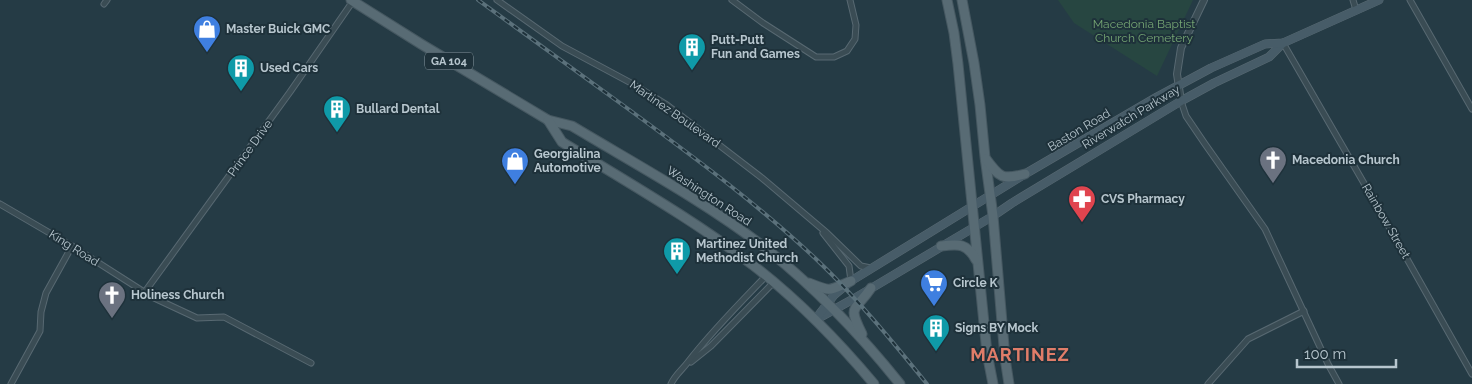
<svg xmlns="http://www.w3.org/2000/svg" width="1472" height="384" font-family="Raleway,sans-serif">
  <rect width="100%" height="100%" fill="#253b45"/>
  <polygon fill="#274641" points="1058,0 1193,0 1157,76 1074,23"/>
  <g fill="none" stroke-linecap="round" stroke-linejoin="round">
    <g stroke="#586972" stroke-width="7">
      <g id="minor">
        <polyline points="497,0 562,46 631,83 667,105 762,178 827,233 861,266 871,268"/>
        <polyline points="732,0 763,23 816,57 834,57 847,51 855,39 856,25 850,0"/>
        <polyline points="1353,0 1356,10"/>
        <polyline points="1410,0 1472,109"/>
        <polyline points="104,4 107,0"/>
        <polyline points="1283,43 1380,211 1472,374"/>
        <polyline points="1181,101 1186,116 1205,144 1265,229 1328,364 1339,384"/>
        <polyline points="0,204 72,246 152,297 197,318 224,317 311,363"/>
        <polyline points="823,233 849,266 851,281"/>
        <polyline points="144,293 290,92 353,1"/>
        <polyline points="691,362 711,346 774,282"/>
        <polyline points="11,384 40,331 41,312 46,293 72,246"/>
        <path d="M 671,384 C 675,375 682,370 688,362 C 711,332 739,304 766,276"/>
        <polyline points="1208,384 1248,339 1304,311"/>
      </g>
    </g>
    <g stroke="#586972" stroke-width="8">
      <polyline id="tertiary" points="1181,101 1177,74 1181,48 1204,0"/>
    </g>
    <g stroke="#586972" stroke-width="9">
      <g id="secondary">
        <polyline points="817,319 855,298 993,216 1012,203 1181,101 1214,83 1269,57 1283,43"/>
        <polyline points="815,320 834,295 851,281 1025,174 1157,97 1211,68 1265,44 1283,43 1379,0"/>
      </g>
    </g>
    <g stroke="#465861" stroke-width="11">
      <g id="primary">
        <path d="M 351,0 L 421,44 L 548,120 L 572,126 C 637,165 704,201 764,247 C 815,287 860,334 900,384"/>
        <polyline points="947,0 954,33 958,64 987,353 993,384"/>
        <polyline points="962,0 974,63 980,105 985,157 993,216 1005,358 1009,384"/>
        <path d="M 548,120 L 562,142 C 627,182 694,220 754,266 C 798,300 838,341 874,384"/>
        <path d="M 986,159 C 1000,178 1002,180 1025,174"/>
        <path d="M 941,246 C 959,244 967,243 976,260"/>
        <path d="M 809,283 C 832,292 828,291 851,281"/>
        <path d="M 862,334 C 847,304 855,312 871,288"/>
      </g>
    </g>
    <use href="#minor" stroke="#3a4c54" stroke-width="5"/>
    <use href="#tertiary" stroke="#3a4c54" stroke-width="6"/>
    <use href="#secondary" stroke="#475c68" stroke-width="8"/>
    <use href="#primary" stroke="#586b74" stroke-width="9"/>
    <g stroke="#5b717b" stroke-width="4">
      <path id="rail" d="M 478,0 C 529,37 580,74 631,111 C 695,158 759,205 817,260 C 857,298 892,341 927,384"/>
    </g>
    <use href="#rail" stroke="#1e313a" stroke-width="2" stroke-dasharray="5.5" stroke-linecap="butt"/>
  </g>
  <defs>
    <g id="shop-pin" transform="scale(1.4375)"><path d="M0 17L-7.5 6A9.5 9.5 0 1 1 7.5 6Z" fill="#3f7fe0" stroke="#1e313a"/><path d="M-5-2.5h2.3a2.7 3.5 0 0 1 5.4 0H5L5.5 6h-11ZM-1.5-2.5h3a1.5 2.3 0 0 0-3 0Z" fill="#fff"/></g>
    <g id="building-pin" transform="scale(1.4375)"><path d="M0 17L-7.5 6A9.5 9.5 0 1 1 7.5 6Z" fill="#0f9aa8" stroke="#1e313a"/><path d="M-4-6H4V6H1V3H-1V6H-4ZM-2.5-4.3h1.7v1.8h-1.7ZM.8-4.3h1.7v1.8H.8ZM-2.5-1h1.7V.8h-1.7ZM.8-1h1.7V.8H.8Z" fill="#fff"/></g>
    <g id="church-pin" transform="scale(1.4375)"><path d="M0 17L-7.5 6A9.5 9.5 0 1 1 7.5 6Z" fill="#6b7280" stroke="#1e313a"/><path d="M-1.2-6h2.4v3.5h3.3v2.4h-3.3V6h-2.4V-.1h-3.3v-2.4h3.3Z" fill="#fff"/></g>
    <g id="pharmacy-pin" transform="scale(1.4375)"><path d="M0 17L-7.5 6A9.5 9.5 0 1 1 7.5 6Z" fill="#e0444e" stroke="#1e313a"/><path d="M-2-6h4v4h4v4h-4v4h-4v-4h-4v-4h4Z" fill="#fff"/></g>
    <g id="supermarket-pin" transform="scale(1.4375)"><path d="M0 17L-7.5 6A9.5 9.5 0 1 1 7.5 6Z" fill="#3f7fe0" stroke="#1e313a"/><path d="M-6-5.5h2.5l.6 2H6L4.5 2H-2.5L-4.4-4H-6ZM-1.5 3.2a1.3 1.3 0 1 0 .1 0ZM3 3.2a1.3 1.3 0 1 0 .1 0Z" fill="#fff"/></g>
  </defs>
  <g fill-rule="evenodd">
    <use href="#shop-pin" x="207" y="29"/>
    <use href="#building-pin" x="692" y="47"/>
    <use href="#building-pin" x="241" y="68"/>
    <use href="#building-pin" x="337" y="109"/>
    <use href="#church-pin" x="1273" y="160"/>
    <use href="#shop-pin" x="515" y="161"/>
    <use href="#pharmacy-pin" x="1082" y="199"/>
    <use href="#building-pin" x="677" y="251"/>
    <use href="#supermarket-pin" x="934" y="283"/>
    <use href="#church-pin" x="112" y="295"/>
    <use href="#building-pin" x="936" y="328"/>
  </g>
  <g text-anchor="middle" stroke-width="4" stroke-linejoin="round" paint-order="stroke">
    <rect fill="#1e313a" stroke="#8999a2" stroke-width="1" x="425" y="52.5" width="48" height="17" rx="4"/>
    <g font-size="11" font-weight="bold" fill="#b7c6ce">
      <text x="449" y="65">GA 104</text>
    </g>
    <g font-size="12" fill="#75a573" stroke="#1e313a">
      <text x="1144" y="28">Macedonia Baptist<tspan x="1144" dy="14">Church Cemetery</tspan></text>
    </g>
    <g font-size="12" font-weight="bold" fill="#b7c6ce" stroke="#1e313a" text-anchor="start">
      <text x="226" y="33">Master Buick GMC</text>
      <text x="711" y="44">Putt-Putt<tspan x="711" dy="14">Fun and Games</tspan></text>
      <text x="260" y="72">Used Cars</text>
      <text x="356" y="113">Bullard Dental</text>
      <text x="534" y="158">Georgialina<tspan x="534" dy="14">Automotive</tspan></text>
      <text x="1292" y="164">Macedonia Church</text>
      <text x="1101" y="203">CVS Pharmacy</text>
      <text x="696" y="248">Martinez United<tspan x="696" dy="14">Methodist Church</tspan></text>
      <text x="953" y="287">Circle K</text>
      <text x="131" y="299">Holiness Church</text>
      <text x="955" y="332">Signs BY Mock</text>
    </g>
    <g font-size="12" fill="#b7c6ce" stroke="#1e313a">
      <text transform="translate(675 114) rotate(35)" y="4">Martinez Boulevard</text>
      <text transform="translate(1131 117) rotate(-31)" y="4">Riverwatch Parkway</text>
      <text transform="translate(1079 130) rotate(-31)" y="4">Baston Road</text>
      <text transform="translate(250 148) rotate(-54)" y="4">Prince Drive</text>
      <text transform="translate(709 196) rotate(33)" y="4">Washington Road</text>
      <text transform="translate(1386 221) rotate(60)" y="4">Rainbow Street</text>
      <text transform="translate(74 248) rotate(32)" y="4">King Road</text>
    </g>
    <g font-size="18" font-weight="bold" letter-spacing="1" fill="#e07d69" stroke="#1e313a">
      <text x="1020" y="361">MARTINEZ</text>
    </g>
  </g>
  <path d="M1297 359v8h99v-8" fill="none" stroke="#b7c6ce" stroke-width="2.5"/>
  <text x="1304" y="359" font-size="15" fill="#b7c6ce" stroke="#1e313a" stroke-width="4" paint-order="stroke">100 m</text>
</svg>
